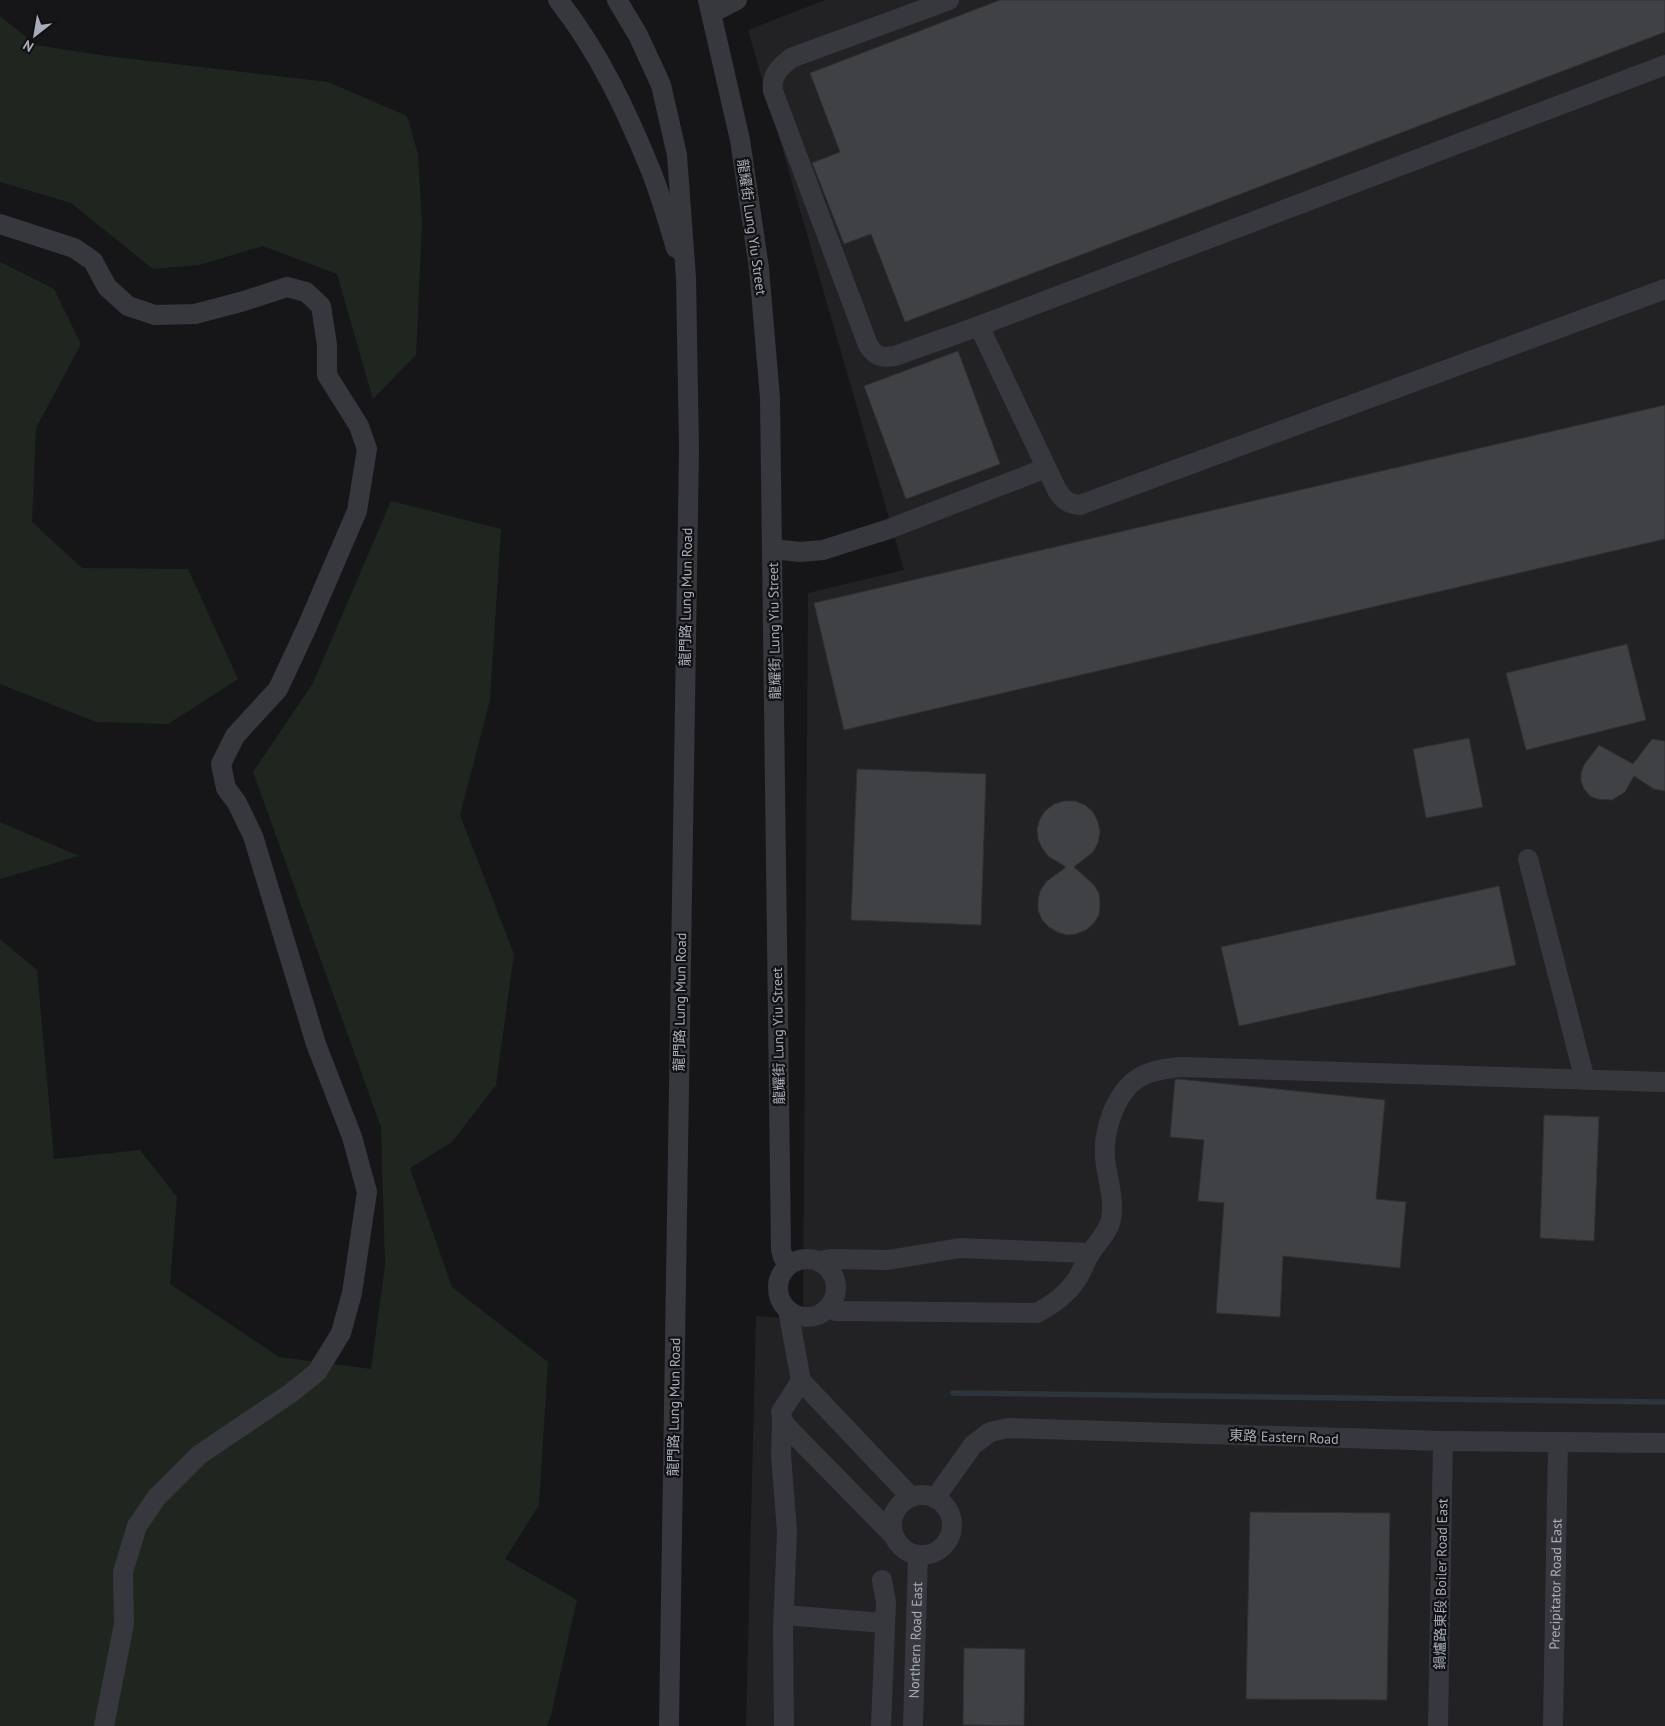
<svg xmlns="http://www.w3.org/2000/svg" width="1665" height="1726" font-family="'PT Sans','Noto Sans TC',sans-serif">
  <rect width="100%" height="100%" fill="#161618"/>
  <polygon fill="#222225" points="825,0 1665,0 1665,1726 746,1726 756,1316 803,1319 808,593 904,570 748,30"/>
  <g fill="#1e261f">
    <polygon points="0,16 36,45 107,56 328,82 407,116 418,154 422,224 416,355 373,399 337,274 263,246 199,265 153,269 71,203 0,182"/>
    <polygon points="0,262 54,289 81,344 36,428 32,522 82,568 188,569 238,679 168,724 96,722 0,684"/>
    <polygon points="391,501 501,529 490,700 460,815 514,954 496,1085 452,1142 410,1168 452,1287 548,1362 539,1505 505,1559 577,1600 551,1715 547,1726 0,1726 0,939 37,970 54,1159 140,1150 177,1197 170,1284 279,1357 371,1369 385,1266 381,1127 253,772 313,683"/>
    <polygon points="0,822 79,856 0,879"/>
  </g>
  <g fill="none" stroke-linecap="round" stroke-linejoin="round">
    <polyline stroke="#2c353c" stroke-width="5.5" points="953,1393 1665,1402"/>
  </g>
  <g fill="#404145" stroke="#303034">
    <polygon points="1000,0 1665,0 1665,32 905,322 871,234 844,244 815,170 812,163 840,152 810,73"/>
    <polygon points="958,351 1000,464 906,499 864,386"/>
    <polygon points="1665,405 1665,539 844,730 814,603"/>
    <polygon points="1627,644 1646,720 1526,750 1506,673"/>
    <polygon points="1469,738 1483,807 1426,818 1413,749"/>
    <polygon points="1652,739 1665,741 1665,791 1654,789 1634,776 1625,792 1612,800 1597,799 1590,796 1584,789 1581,781 1581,773 1584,765 1599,745 1633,764"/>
    <polygon points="857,769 986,774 981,925 851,920"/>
    <polygon points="1064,801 1075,801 1085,805 1093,812 1098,822 1100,832 1098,843 1093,852 1074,867 1093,884 1099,893 1100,904 1099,915 1093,924 1086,930 1076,934 1067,935 1057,932 1049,927 1042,920 1038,910 1038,900 1040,891 1046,882 1066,867 1048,856 1042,848 1038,839 1037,829 1040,819 1045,811 1054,804"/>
    <polygon points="1499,886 1516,965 1239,1026 1221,947"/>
    <polygon points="1178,1079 1385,1100 1376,1199 1406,1202 1400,1268 1283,1256 1280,1317 1216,1313 1224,1203 1198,1201 1204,1140 1170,1137 1175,1080"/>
    <polygon points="1544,1115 1599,1117 1594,1241 1540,1238"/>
    <polygon points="1250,1512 1390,1513 1387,1700 1246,1699"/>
    <polygon points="964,1648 1025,1649 1024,1726 963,1725"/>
  </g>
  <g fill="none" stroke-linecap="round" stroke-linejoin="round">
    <g stroke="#37383d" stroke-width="20">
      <path d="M 558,0 C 598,50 627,112 651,171 C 661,196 668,222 676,248"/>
      <polyline points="617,0 638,35 661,85 677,155 686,278 689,449 669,1726"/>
      <polyline points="708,0 740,140 759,268 770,398 781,1250 783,1257 788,1265"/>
      <path d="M 949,0 L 791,58 C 779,68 771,75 773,91 L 868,345 C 876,357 881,358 895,356 L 979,326 L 1665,65"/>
      <polyline points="712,13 737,0"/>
      <polyline points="0,224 74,248 93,261 107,287 128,306 155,315 195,314 244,301 287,287 306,292 321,306 327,345 327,375 359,426 367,449 357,511 307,627 278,689 235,736 221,764 226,788 237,803 253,836 316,1044 352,1137 367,1192 352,1293 341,1333 317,1372 291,1393 199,1455 157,1497 137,1526 123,1572 124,1624 104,1726"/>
      <path d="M 979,326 L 1057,490 C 1063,500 1068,504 1080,505 L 1665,289"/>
      <polyline points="773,549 800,552 823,550 889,529 1046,468"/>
      <polyline points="1528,859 1585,1080"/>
      <circle cx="807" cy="1288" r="29"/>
      <polyline points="820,1261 833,1259 888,1260 960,1248 1090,1253"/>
      <path d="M 829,1307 L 836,1311 L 1037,1313 C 1052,1305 1065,1296 1075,1282 C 1082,1273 1085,1261 1091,1252 C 1098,1242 1109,1231 1111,1219 C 1115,1200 1107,1178 1105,1158 C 1103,1131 1115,1092 1140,1077 C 1152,1070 1166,1069 1180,1067 L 1665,1082"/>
      <polyline points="788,1310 801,1381 911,1497"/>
      <polyline points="801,1381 781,1412 782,1419 786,1426 895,1537"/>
      <polyline points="782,1419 781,1455 787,1532 783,1629 784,1726"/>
      <circle cx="922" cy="1525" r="30"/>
      <polyline points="935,1498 973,1445 990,1432 1008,1428 1443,1441 1665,1443"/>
      <polyline points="784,1615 884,1623"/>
      <polyline points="881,1726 886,1602 882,1580"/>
      <path id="s1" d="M 913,1726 L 918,1555"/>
      <polyline points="1438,1726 1443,1441"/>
      <path id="s2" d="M 1553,1726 L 1558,1442"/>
    </g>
  </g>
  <g text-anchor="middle" stroke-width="4.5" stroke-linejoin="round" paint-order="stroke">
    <g font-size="14" fill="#a8adb8" stroke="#111113">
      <text transform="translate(752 227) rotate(82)" y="5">龍耀街 Lung Yiu Street</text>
      <text transform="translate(686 597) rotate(-89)" y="5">龍門路 Lung Mun Road</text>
      <text transform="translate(774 631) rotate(-91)" y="5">龍耀街 Lung Yiu Street</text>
      <text transform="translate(680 1002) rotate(-89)" y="5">龍門路 Lung Mun Road</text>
      <text transform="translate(778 1036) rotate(-91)" y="5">龍耀街 Lung Yiu Street</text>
      <text transform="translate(674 1407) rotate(-89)" y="5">龍門路 Lung Mun Road</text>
      <text transform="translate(1284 1437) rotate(2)" y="5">東路 Eastern Road</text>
      <text transform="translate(1441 1584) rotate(-89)" y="5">鍋爐路東段 Boiler Road East</text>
      <text dy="5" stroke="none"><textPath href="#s2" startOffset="142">Precipitator Road East</textPath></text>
      <text dy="5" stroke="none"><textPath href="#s1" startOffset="86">Northern Road East</textPath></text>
    </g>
  </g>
  <g transform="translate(35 35) rotate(211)" stroke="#111113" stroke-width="4" paint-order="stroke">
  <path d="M0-4L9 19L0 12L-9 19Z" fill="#a8adb8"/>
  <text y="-8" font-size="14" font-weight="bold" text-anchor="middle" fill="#a8adb8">N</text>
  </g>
</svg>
